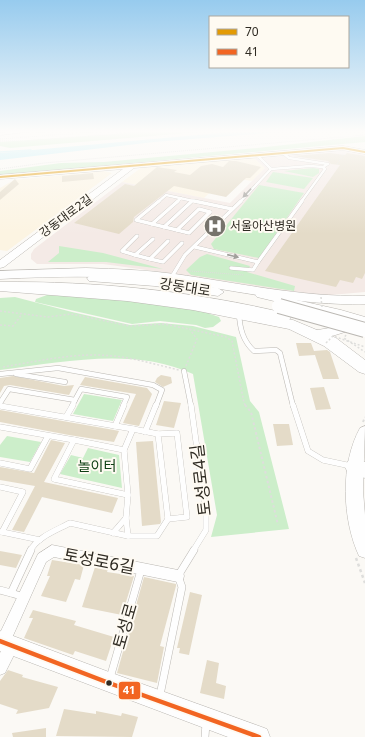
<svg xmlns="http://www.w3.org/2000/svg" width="365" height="737" font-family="'Noto Sans','Noto Sans KR',sans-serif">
  <rect width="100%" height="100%" fill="#fbf9f5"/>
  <g fill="#fcf4e2">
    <polygon points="253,157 265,168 252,181 226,177 204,198 122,182 142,167"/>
    <polygon points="104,171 112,173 7,251 0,250 0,188 14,180"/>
  </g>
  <polygon fill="#f4eae6" points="348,149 365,153 365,292 319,296 154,271 103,264 37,264 31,259 31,254 34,249 122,182 230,203 265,168 253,157"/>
  <g fill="#cceeca">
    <polygon points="159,131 211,131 10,148 0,146 0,142"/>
    <polygon points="365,136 365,142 0,175 0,171 61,163 104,162 257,148"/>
    <polygon points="313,168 319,169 319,173 313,177 284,171"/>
    <polygon points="273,172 313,178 304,189 266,182"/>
    <polygon points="259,185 304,193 259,258 214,249 211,244"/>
    <polygon points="59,246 103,253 163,269 106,262 48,262 59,253"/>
    <polygon points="207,254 250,266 247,272 295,286 294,291 191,275 186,270 200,257"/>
    <polygon points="47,295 127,298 206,310 210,314 219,317 221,321 213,327 205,328 196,325 160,321 132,324 35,302 36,299"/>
    <path d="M 15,297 L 72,312 L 130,325 L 161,323 L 193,326 L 236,337 L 250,401 L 259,412 L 289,529 L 211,537 L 217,515 L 193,374 C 133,347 64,362 0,370 L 0,298 Z"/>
    <polygon points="84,394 122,400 113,421 73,414"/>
    <polygon points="7,436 41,442 30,462 0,457 0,445"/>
    <polygon points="88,448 119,455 122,488 60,474 71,455 83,458"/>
  </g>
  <polygon fill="#bfeef7" points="241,131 293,131 154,142 0,160 0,153"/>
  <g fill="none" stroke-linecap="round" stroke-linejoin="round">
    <polyline stroke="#bfeef7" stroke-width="1.5" points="0,152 31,150"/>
  </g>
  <g fill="#e4dbc8">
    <polygon points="330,153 345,155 347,153 365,156 365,273 362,279 356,277 353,283 340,280 336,287 265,271 340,165 331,164 328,161 293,156"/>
    <polygon points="229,161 236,161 261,167 250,178 246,178 226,197 174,186 134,217 133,222 119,234 74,223 125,184 134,186 157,167 177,170 174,172 190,175 201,166 212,164 223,167"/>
    <polygon points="93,173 94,179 62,182 62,176"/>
    <polygon points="15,179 19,184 0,200 0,192"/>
    <polygon points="296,343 311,343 314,351 327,350 330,352 339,379 323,379 315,355 299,356"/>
    <polygon points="161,375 171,377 172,383 163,387 155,382 157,378"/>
    <polygon points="13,376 64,386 74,385 69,395 10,385 4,386 0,393 0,378"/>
    <polygon points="85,377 147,388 152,394 139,426 123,423 136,394 80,385"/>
    <polygon points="324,387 331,409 316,410 310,388"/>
    <polygon points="164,401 181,403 174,428 156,425"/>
    <polygon points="0,410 114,430 119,431 114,442 69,435 0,422"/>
    <polygon points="273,424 289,424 293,445 277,446"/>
    <polygon points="51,440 65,443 44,482 118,498 112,513 42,497 24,532 12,530 35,486 0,480 0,467 34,473"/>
    <polygon points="153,441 161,522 160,524 142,526 136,442"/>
    <polygon points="0,551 22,555 16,568 0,565"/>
    <polygon points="52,560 84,565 80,580 75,579 66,602 41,596 50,576 47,576"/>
    <polygon points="95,567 108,569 107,572 134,576 122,615 82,607"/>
    <polygon points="144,577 176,584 176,586 160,646 164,647 157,683 117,673"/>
    <polygon points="190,592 202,595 189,655 179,653 180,648 177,648"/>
    <polygon points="33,610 76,621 74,625 114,637 106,661 75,651 73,655 24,638 33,618 29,618"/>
    <polygon points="207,660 219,663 216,683 226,686 224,699 200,693"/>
    <polygon points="8,670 23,675 22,677 58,687 49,708 16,714 18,710 0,704 0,681"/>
    <polygon points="64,709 96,714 96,711 121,716 122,713 138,717 132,737 56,736"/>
    <polygon points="46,728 46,737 13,737 12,733"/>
  </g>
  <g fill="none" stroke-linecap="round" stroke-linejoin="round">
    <g stroke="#bab7b2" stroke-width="3">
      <g id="lane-far4">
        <polyline points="283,153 289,158 328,164 323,167"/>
        <polyline points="257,155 271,169"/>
        <polyline points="158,202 166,195 198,202"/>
        <polyline points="177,202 181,198"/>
        <polyline points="240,202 271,169 310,166 323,167 325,169 301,202"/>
      </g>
    </g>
    <g stroke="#bab7b2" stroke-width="4">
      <g id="lane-far3">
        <polyline points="159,201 136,220 189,233 210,212"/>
        <polyline points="194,201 232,209"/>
        <polyline points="152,224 178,201"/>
        <polyline points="164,227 192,201"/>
        <polyline points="177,230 199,209 210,212"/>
        <polyline points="137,236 122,251 135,255 153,239"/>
        <polyline points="168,241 150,259 163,262 182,243"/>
        <polyline points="195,247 258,262 302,201"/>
        <polyline points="135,255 150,259"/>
        <polyline points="231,268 253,270 258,262"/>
        <polyline points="171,278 185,255 241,201"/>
      </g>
    </g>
    <g stroke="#bab7b2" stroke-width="5.5">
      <g id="lane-far2">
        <path d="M 239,314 C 240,329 243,341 254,351 L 276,350 L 280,353 L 293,406"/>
        <polyline points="184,371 191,406"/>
        <polyline points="0,374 58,368 153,385 162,390 156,406"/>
        <polyline points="16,374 65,382"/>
        <polyline points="0,403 9,389 75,400 81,389 127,397 123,406"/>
        <polyline points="72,406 75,400"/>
      </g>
    </g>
    <g stroke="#bab7b2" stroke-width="6">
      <g id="lane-far1">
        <polyline points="191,405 206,514 206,530 193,551"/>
        <polyline points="293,405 308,451 323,460 351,466"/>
        <polyline points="0,406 133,429 124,450"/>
        <polyline points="66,417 73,405"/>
        <polyline points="115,426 124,405"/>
        <polyline points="0,427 74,440"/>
        <polyline points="133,429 158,434"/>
        <polyline points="145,432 156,405"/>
        <polygon points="177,433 187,517 168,519 158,434"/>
        <polygon points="74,440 124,450 128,495 54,479"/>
        <polyline points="0,463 30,469 48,436"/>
        <polyline points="0,487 23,492 2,532 0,532"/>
        <polyline points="126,518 128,536"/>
        <polyline points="2,532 40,540"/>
        <polyline points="113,533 126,518 128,495"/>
        <path d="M 30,551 C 37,537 57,530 70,523 L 128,536 L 157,536 L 168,519"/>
      </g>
    </g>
    <g stroke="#bab7b2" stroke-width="8">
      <g id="lane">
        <polyline points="0,590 11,593"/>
        <polyline points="24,597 11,593 31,550"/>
        <polyline points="110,678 141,570"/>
        <polyline points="160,695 182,587 178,576 194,550"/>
        <polyline points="205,737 206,723"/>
      </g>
    </g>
    <g stroke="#bab7b2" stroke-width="1">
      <g id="street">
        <polygon points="16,131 35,131 0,135 0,133"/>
        <polygon points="52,545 178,570 183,572 184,576 183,580 178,582 54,557 46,562 12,638 17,640 19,645 5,673 0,675 0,653 2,649 0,648 0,633 38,554"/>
      </g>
    </g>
    <g stroke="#bab7b2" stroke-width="1">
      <g id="secondary">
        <polygon points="343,146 365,150 365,154 343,150 134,168 4,267 0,268 0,260 123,169 0,179 0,175"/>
        <polygon points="261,292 341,310 365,317 365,325 345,318 348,322 345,332 329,337 312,337 310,334 312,331 335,327 336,323 331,317 333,315 257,297 255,295"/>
        <path d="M 365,426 L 363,491 L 365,515 L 365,558 L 359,556 C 342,519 340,464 360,428 Z"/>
        <polygon points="0,631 109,672 259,726 267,729 270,737 228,737 0,651"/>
      </g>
    </g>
    <g stroke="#bab7b2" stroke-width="1">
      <g id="primary">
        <polygon points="93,274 155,278 218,288 224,292 218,296 155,286 89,281 87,278"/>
        <path d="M 0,282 C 97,281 194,291 289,314 L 291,317 L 289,320 L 284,321 C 190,300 96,289 0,290 Z"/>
      </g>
    </g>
    <g stroke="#bab7b2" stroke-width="1">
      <g id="highway">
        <path d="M 86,268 C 116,269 146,270 175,274 C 238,283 300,297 365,296 L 365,304 C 299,306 237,290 173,282 C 115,275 57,276 0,279 L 0,271 Z"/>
        <polygon points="0,283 127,293 193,302 293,320 336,338 365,360 365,374 359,372 324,346 289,329 193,310 127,301 0,291"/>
        <polygon points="355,459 365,462 365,478 348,473 345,467 348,461"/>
      </g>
    </g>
    <g stroke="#dededc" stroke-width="1" stroke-dasharray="1 1" stroke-linecap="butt">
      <polyline points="38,133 51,131"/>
      <polyline points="0,139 108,131"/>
      <polyline points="0,141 26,141 151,131"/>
      <polyline points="345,142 365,140"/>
      <polyline points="337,164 344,154"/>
      <polyline points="0,169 44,163 365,135"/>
      <polyline points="190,271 244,275"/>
    </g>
    <g stroke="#dededc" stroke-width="1.5" stroke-dasharray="2 2" stroke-linecap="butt">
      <polyline points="0,311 48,317 71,314 130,326 165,324 226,337 232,341 244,403 246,406"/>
      <polyline points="0,325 13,326 22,314"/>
      <polyline points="346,335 344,338 365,352"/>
      <polyline points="186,366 197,339 189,328"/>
      <path d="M 3,367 C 39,361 76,352 113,356 C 135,358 157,365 179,370"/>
    </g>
    <g stroke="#dededc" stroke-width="2" stroke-dasharray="2.5 2.5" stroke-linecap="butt">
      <polyline points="245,405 251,412 278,525"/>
      <polyline points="363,422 365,417"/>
    </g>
    <polyline stroke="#dededc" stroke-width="2.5" stroke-dasharray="3 3" stroke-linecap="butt" points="356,558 365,583"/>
    <use href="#lane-far4" stroke="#fefefe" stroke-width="2.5"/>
    <use href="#lane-far3" stroke="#fefefe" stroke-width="3.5"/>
    <use href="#lane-far2" stroke="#fefefe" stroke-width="4.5"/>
    <use href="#lane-far1" stroke="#fefefe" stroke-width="5.5"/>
    <use href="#lane" stroke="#fefefe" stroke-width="7"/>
    <use href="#street" fill="#fefefe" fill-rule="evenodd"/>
    <use href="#secondary" fill="#fefefe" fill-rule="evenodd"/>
    <use href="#primary" fill="#fefefe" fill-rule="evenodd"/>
    <use href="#highway" fill="#fefefe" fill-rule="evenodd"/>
    <g stroke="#bab7b2" stroke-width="16" stroke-linecap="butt">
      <polyline id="primary-bridge" points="279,306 365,330"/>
    </g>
    <polyline stroke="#dededc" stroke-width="1" stroke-dasharray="1 1" stroke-linecap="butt" points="324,131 346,151"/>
    <g stroke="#dededc" stroke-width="1.5" stroke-dasharray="2 2" stroke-linecap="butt">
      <polyline points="321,297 322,307"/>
      <polyline points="326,343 333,336 365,347"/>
    </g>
    <use href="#primary-bridge" stroke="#fefefe" stroke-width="14"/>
    <g stroke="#fefaf2" stroke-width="4">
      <polyline id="bus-1" points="0,177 343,148 365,152"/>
    </g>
    <g stroke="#fefaf2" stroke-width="8">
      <polyline id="bus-2" points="0,641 109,683 259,737"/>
    </g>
    <use href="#bus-1" stroke="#e39a04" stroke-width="2"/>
    <use href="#bus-2" stroke="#f26522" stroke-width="4.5"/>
  </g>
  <defs><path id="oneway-solid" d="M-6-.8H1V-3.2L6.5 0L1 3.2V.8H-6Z"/></defs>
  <g fill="#a19f9b">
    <use href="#oneway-solid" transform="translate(247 193) rotate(133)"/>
    <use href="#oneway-solid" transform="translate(233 256) rotate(13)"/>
  </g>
  <linearGradient id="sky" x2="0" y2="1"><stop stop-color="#97cbee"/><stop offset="0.56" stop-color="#fdfcfa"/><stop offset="1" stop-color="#fdfcfa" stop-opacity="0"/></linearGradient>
  <rect width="365" height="234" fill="url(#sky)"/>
  <defs>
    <g id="hospital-disc" transform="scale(1.15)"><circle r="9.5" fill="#76736c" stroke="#fefaf2"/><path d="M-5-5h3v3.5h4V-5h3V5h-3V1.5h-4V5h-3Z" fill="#fff"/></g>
  </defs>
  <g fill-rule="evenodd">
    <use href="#hospital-disc" x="215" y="226"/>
  </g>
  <circle fill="#2f2b23" stroke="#fefaf2" stroke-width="1.5" cx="109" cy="683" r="3.5"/>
  <g text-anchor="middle" stroke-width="4" stroke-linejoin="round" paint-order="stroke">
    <g font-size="12" fill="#2f2b23" stroke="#fefaf2">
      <text transform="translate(66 216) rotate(-37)" y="4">강동대로2길</text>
    </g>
    <g font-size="12" fill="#2f2b23" stroke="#fefaf2" text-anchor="start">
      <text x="230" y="230">서울아산병원</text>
    </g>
    <g font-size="14" fill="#2f2b23" stroke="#fefaf2">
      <text transform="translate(185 287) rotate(9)" y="5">강동대로</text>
    </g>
    <g font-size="14" fill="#0f4015" stroke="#fefaf2">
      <text x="97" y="471">놀이터</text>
    </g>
    <g font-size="17" fill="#2f2b23" stroke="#fefaf2">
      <text transform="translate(201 480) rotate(-97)" y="6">토성로4길</text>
      <text transform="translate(99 561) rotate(11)" y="6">토성로6길</text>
      <text transform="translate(125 626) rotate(-74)" y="6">토성로</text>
    </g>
  </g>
  <rect stroke="#fefaf2" stroke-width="1.5" x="118" y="681" width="23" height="19" rx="4" fill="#f26522"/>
  <g font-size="11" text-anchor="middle" font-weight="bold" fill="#fff">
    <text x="129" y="694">41</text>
  </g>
  <rect x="209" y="16" width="140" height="52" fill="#fefaf2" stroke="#aba79f"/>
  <rect x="217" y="29" width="20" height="6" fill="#e39a04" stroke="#aba79f"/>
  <text x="245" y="36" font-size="12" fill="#2f2b23">70</text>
  <rect x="217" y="49" width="20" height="6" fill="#f26522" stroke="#aba79f"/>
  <text x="245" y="56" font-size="12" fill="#2f2b23">41</text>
</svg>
